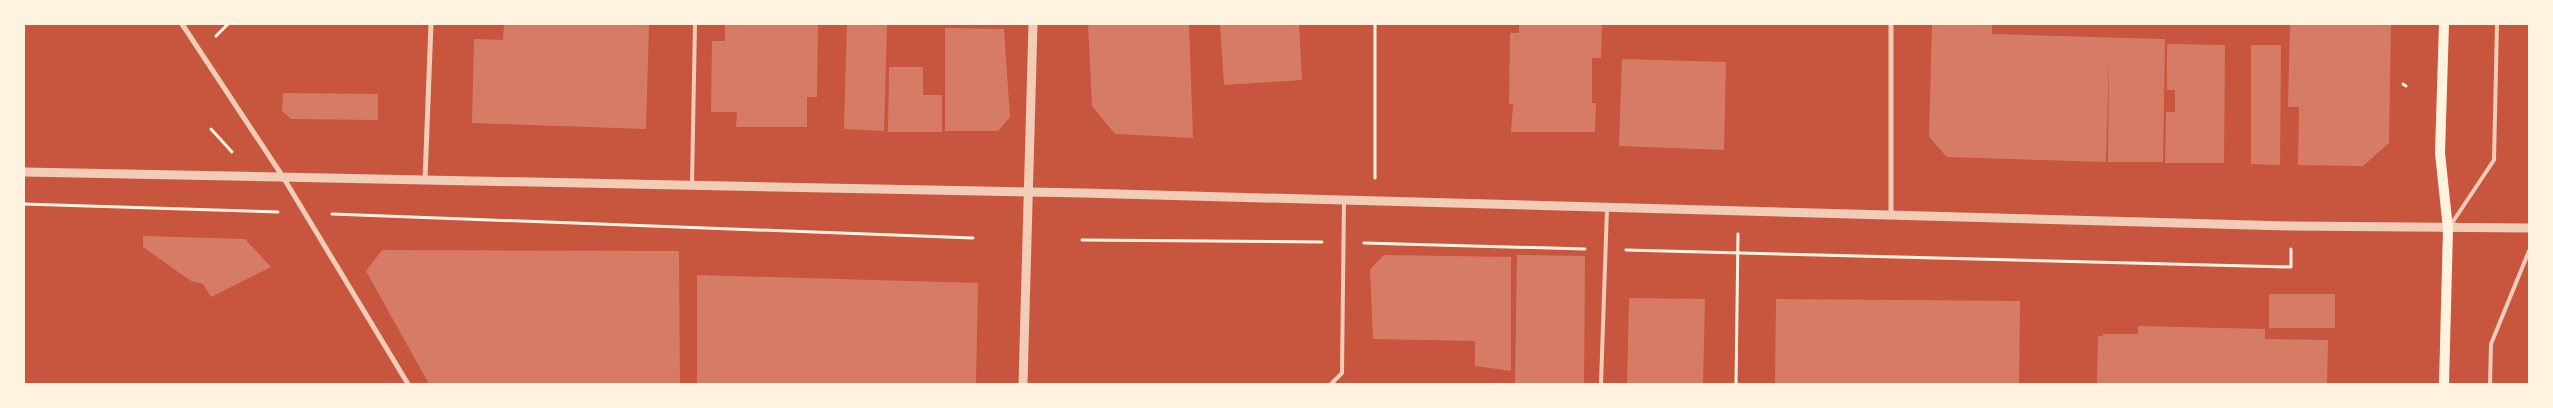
<svg xmlns="http://www.w3.org/2000/svg" width="2553" height="408" font-family="'Sofia Sans Condensed',sans-serif">
  <rect width="100%" height="100%" fill="#c8553d"/>
  <g fill="#d67c66">
    <polygon points="504,24 649,24 646,129 472,123 474,39 503,40"/>
    <polygon points="725,24 818,24 817,97 807,97 807,127 736,127 737,112 711,112 712,41 725,41"/>
    <polygon points="847,24 887,24 884,131 844,129"/>
    <polygon points="1088,24 1189,24 1193,138 1115,134 1092,106"/>
    <polygon points="1220,24 1299,24 1302,80 1224,85"/>
    <polygon points="1519,24 1602,24 1601,58 1592,58 1592,103 1596,103 1595,132 1511,132 1513,104 1509,104 1510,33 1519,33"/>
    <polygon points="1932,24 1992,24 1992,34 2165,39 2163,162 2108,162 2109,56 2106,162 1947,157 1929,137"/>
    <polygon points="2290,24 2391,24 2389,143 2363,166 2298,165 2299,107 2288,107"/>
    <polygon points="945,28 1004,29 1010,117 998,131 945,131"/>
    <polygon points="2167,44 2225,45 2224,163 2165,163 2166,112 2175,112 2175,90 2167,90"/>
    <polygon points="2251,45 2281,45 2280,165 2251,164"/>
    <polygon points="1622,59 1726,62 1724,150 1619,146"/>
    <polygon points="889,67 923,67 923,95 942,95 942,132 888,132"/>
    <polygon points="283,93 378,94 378,120 291,119 282,111"/>
    <polygon points="143,236 245,239 271,267 211,297 203,284 191,281 143,247"/>
    <polygon points="382,250 679,251 680,384 429,384 366,271"/>
    <polygon points="1384,255 1511,257 1511,371 1475,366 1475,341 1373,339 1370,269"/>
    <polygon points="1517,255 1585,256 1584,384 1515,384"/>
    <polygon points="697,275 978,283 976,384 697,384"/>
    <rect x="2269" y="294" width="66" height="34"/>
    <polygon points="1629,298 1705,299 1703,384 1627,384"/>
    <polygon points="1776,299 2020,301 2019,384 1775,384"/>
    <polygon points="2138,326 2265,329 2265,339 2328,340 2327,384 2097,384 2098,336 2103,336 2103,334 2138,334"/>
  </g>
  <g fill="none" stroke-linecap="round" stroke-linejoin="round">
    <g stroke="#fff3e0" stroke-width="3">
      <polyline points="1375,24 1375,178"/>
      <polyline points="216,36 228,24"/>
      <polyline points="2403,84 2406,86"/>
      <polyline points="211,129 232,152"/>
      <polyline points="24,204 278,212"/>
      <polyline points="332,214 973,238"/>
      <polyline points="1082,240 1322,242"/>
      <polyline points="1364,243 1585,249"/>
      <polyline points="1626,250 2291,267 2291,249"/>
      <polyline points="1736,384 1738,234"/>
    </g>
    <g stroke="#f1ccb7" stroke-width="4">
      <polyline points="692,184 695,24"/>
      <polyline points="2450,226 2494,160 2497,24"/>
      <polyline points="1331,384 1342,373 1344,200"/>
      <polyline points="1601,384 1607,208"/>
      <polyline points="2490,384 2491,344 2529,251"/>
    </g>
    <g stroke="#f1ccb7" stroke-width="5">
      <polyline points="182,24 283,177 408,384"/>
      <polyline points="1891,24 1891,215"/>
      <polyline points="425,180 431,24"/>
    </g>
    <g stroke="#f1ccb7" stroke-width="9">
      <polyline points="24,172 1083,193 2291,226 2529,228"/>
      <polyline points="1023,384 1033,24"/>
    </g>
    <polyline stroke="#fff3e0" stroke-width="10" points="2444,384 2448,229 2440,153 2444,24"/>
  </g>
  <rect width="2553" height="408" fill="none" stroke="#fff3e0" stroke-width="50"/>
</svg>
